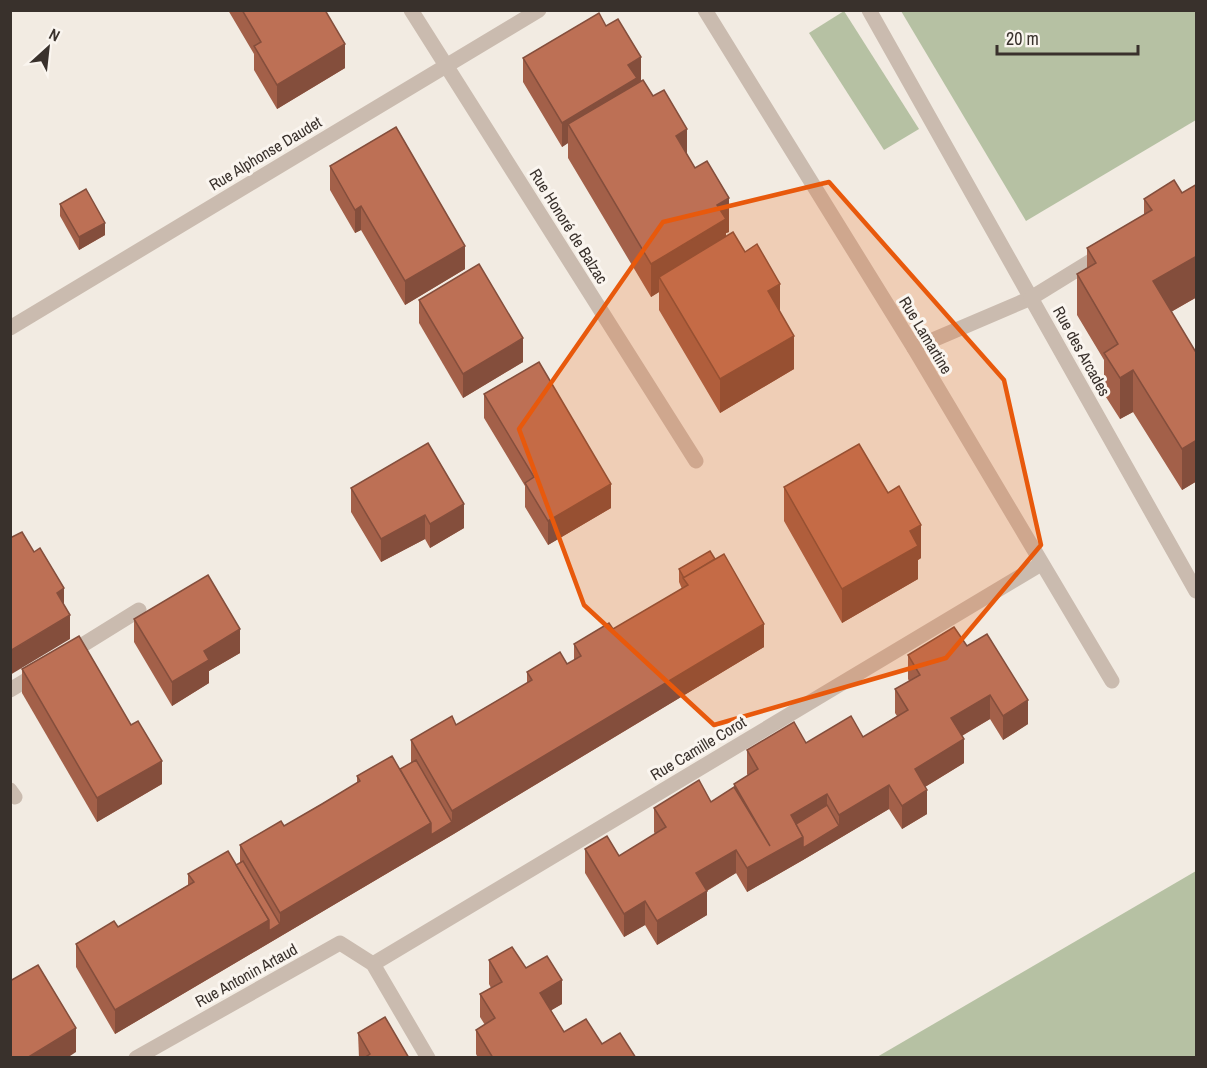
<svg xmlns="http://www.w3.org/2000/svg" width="1207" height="1068" font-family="'Archivo Narrow',sans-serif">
  <rect width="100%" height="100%" fill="#f2ebe2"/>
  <g fill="#b6c1a3">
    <polygon points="844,11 919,129 884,150 809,33"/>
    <polygon points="901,11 1196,11 1196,120 1026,221"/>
    <polygon points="1196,871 1196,1057 877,1057"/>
  </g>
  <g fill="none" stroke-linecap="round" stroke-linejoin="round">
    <g stroke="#cabbaf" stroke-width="15">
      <polyline points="869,10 1031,298 914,348"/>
      <polyline points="1104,253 1031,298 1196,591"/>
    </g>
    <g stroke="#cabbaf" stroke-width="15">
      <polyline points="411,10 696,461"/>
      <polyline points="705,10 914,348 1112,681"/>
      <polyline points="10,328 539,10"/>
      <polyline points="68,654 139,610"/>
      <polyline points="10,690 40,672"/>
      <polyline points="10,790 15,797"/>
      <polyline points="373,964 1041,564"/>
      <polyline points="136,1058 340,943 373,964 428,1058"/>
    </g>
  </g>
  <g fill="#a36049">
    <polygon points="228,10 325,10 345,68 277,109 254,70 254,54"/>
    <polygon points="606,26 687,155 729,232 726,233 726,237 780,312 794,369 720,413 659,310 659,292 651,297 568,158 568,143 562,147 523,82 523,58"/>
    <polygon points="330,166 465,269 405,305 361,230 355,233 330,190"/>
    <polygon points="1197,184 1197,297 1171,312 1197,354 1197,481 1182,490 1133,412 1120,419 1104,394 1104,360 1077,315 1077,274 1087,268 1087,248 1144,215 1144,199 1182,193"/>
    <polygon points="60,204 105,235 79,250 60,216"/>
    <polygon points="419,300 523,362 463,398 419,323"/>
    <polygon points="484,394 611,508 548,545 525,507 525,486 484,418"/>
    <polygon points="784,487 921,558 918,560 918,579 842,623 784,521"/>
    <polygon points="351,488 464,528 430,548 425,539 381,562 351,512"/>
    <polygon points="679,569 764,647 452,835 115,1034 76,967 76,944 118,927 188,885 188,874 236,865 240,863 240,845 284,826 357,783 357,776 400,769 411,763 411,740 456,725 527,683 527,672 567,664 574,660 574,644 613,629 682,589 679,582"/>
    <polygon points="134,619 240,653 209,671 209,683 172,706 134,642"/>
    <polygon points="967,646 1028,724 1003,740 990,719 962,736 964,763 925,787 927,814 902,829 889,809 803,860 747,892 736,873 707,891 707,915 657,945 645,925 624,937 585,873 585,849 619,856 655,834 654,832 654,808 711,802 734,787 734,784 748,776 747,774 747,750 863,737 897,716 895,713 895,689 909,681 908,679 908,655"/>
    <polygon points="22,669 162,784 97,822 22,693"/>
    <polygon points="489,960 526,968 562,1004 551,1010 564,1032 602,1044 636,1058 478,1058 476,1054 476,1030 485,1025 480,1017 480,994 491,988 489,984"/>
    <polygon points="358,1033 409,1058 359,1058"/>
  </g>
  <g fill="#844e3c">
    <polygon points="345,44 345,68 277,109 277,85"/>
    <polygon points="641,57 641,81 568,124 568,143 562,147 562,123 628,65"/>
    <polygon points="687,129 687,163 676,136"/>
    <polygon points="729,198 729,232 726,233 726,252 659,277 659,292 651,297 651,264 717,205"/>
    <polygon points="361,206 361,230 355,233 355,210"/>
    <polygon points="105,223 105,235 79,250 79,237"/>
    <polygon points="465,246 465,269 405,305 405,281"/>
    <polygon points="1197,256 1197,297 1153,322 1153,281"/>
    <polygon points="780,284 780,317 768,291"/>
    <polygon points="794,336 794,369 720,413 720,379"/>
    <polygon points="523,338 523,362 463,398 463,374"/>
    <polygon points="1133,370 1133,412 1120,419 1120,378"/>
    <polygon points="1197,440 1197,481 1182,490 1182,449"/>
    <polygon points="611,484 611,508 548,545 548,521"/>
    <polygon points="464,504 464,528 430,548 430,524"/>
    <polygon points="12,515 12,539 10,540 10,516"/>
    <polygon points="425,515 425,539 381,562 381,539"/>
    <polygon points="921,525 921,558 918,560 918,579 842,623 842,589 910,531"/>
    <polygon points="64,588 64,612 57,593"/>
    <polygon points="70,615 70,639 10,675 10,651"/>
    <polygon points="764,624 764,647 452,835 452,811"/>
    <polygon points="240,629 240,653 209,671 209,683 172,706 172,682 204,651"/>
    <polygon points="990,695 990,719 951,742 951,718"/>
    <polygon points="1028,700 1028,724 1003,740 1003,716"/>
    <polygon points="964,739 964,763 915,793 915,769"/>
    <polygon points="162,761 162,784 97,822 97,798"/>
    <polygon points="889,785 889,809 803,860 803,848 839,826 839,815"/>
    <polygon points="927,790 927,814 902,829 902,806"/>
    <polygon points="827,794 827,818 796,836 791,815"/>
    <polygon points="452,822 452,835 115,1034 115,1010 269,920 280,924 280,913 431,823"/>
    <polygon points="803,837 803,860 747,892 747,868"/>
    <polygon points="736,850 736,873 696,897 696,873"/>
    <polygon points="707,891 707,915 657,945 657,921"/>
    <polygon points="645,901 645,925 624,937 624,914"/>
    <polygon points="562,980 562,1004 540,1017 540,993"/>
    <polygon points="76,1028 76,1052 67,1058 27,1058"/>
  </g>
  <g fill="#bd7055" stroke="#844e3c" stroke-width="1.5">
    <polygon points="242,10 325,10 345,44 277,85 254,46 261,42"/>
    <polygon points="599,13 606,26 618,19 641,57 628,65 637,78 562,123 523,58"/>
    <polygon points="643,80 653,96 664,90 687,129 676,136 695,168 707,161 729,198 717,205 726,219 651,264 568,124"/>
    <polygon points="396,127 465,246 405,281 361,206 355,210 330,166"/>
    <polygon points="1174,180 1182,193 1197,184 1197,256 1153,281 1197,354 1197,440 1182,449 1133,370 1120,378 1104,353 1118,344 1077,274 1096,263 1087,248 1152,210 1144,199"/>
    <polygon points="86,189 105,223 79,237 60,204"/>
    <polygon points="733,232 745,252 757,244 780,284 768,291 794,336 720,379 659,277"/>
    <polygon points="479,264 523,338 463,374 419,300"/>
    <polygon points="539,362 611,484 548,521 525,483 534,477 484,394"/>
    <polygon points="428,443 464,504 430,524 425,515 381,539 351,488"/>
    <polygon points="859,444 888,493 899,486 921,525 910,531 918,546 842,589 784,487"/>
    <polygon points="22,532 34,552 40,548 64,588 57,593 70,615 10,651 10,538"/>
    <polygon points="710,551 715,559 684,578 679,569"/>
    <polygon points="724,554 764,624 452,811 411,740 452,716 456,725 532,680 527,672 560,652 567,664 581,656 574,644 609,623 613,629 688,585 683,578"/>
    <polygon points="208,575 240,629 204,651 209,660 172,682 134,619"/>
    <polygon points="954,627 967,646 987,634 1028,700 1003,716 990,695 951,718 964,739 915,769 927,790 902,806 889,785 839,815 827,794 791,815 803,837 747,868 736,850 696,873 707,891 657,921 645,901 624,914 585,849 607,836 619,856 666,827 654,808 699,780 711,802 734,787 770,846 734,784 758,769 747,750 794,722 806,743 851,716 863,737 908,710 895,689 920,675 908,655"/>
    <polygon points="79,636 131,725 138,721 162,761 97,798 22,669"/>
    <polygon points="392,756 431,823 280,913 240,845 281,821 284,826 322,804 360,781 357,776"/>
    <polygon points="416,760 452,822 431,835 431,823 400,769"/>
    <polygon points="827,805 839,826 803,848 803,837 796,824"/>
    <polygon points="228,851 269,920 115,1010 76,944 114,921 118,927 194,882 188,874"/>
    <polygon points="243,861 280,924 269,931 269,920 236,865"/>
    <polygon points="512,947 526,968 547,956 562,980 540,993 564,1032 586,1019 602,1044 620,1033 636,1058 493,1058 476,1030 495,1018 480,994 502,982 489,960"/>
    <polygon points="38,965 76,1028 27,1058 10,1058 10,981"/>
    <polygon points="385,1017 409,1058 364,1058 370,1054 358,1033"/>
  </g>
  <path fill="#e8590c" fill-opacity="0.2" stroke="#e8590c" stroke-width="4.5" stroke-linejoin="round" d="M 829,182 L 1004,380 L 1041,545 L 946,658 L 714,725 L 584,605 L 519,429 L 663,222 Z"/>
  <g text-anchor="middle" stroke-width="6" stroke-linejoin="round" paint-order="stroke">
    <g font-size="16" fill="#39312c" stroke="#faf5ef">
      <text transform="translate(265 153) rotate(-31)" y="6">Rue Alphonse Daudet</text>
      <text transform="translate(569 226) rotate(58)" y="6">Rue Honoré de Balzac</text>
      <text transform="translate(926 335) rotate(59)" y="6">Rue Lamartine</text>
      <text transform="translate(1082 351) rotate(61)" y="6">Rue des Arcades</text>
      <text transform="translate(698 748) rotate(-31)" y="6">Rue Camille Corot</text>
      <text transform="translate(246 975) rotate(-29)" y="6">Rue Antonin Artaud</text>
    </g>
  </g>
  <rect width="1207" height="1068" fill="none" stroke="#39312c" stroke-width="24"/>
  <g transform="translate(48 48) rotate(27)" stroke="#faf5ef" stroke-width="4.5" paint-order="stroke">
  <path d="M0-4.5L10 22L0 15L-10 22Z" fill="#39312c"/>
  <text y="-9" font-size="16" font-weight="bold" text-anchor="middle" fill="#39312c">N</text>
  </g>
  <path d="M997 45v9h141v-9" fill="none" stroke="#39312c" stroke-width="3"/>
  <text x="1006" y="45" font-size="18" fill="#39312c" stroke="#faf5ef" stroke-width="4.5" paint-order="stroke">20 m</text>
</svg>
